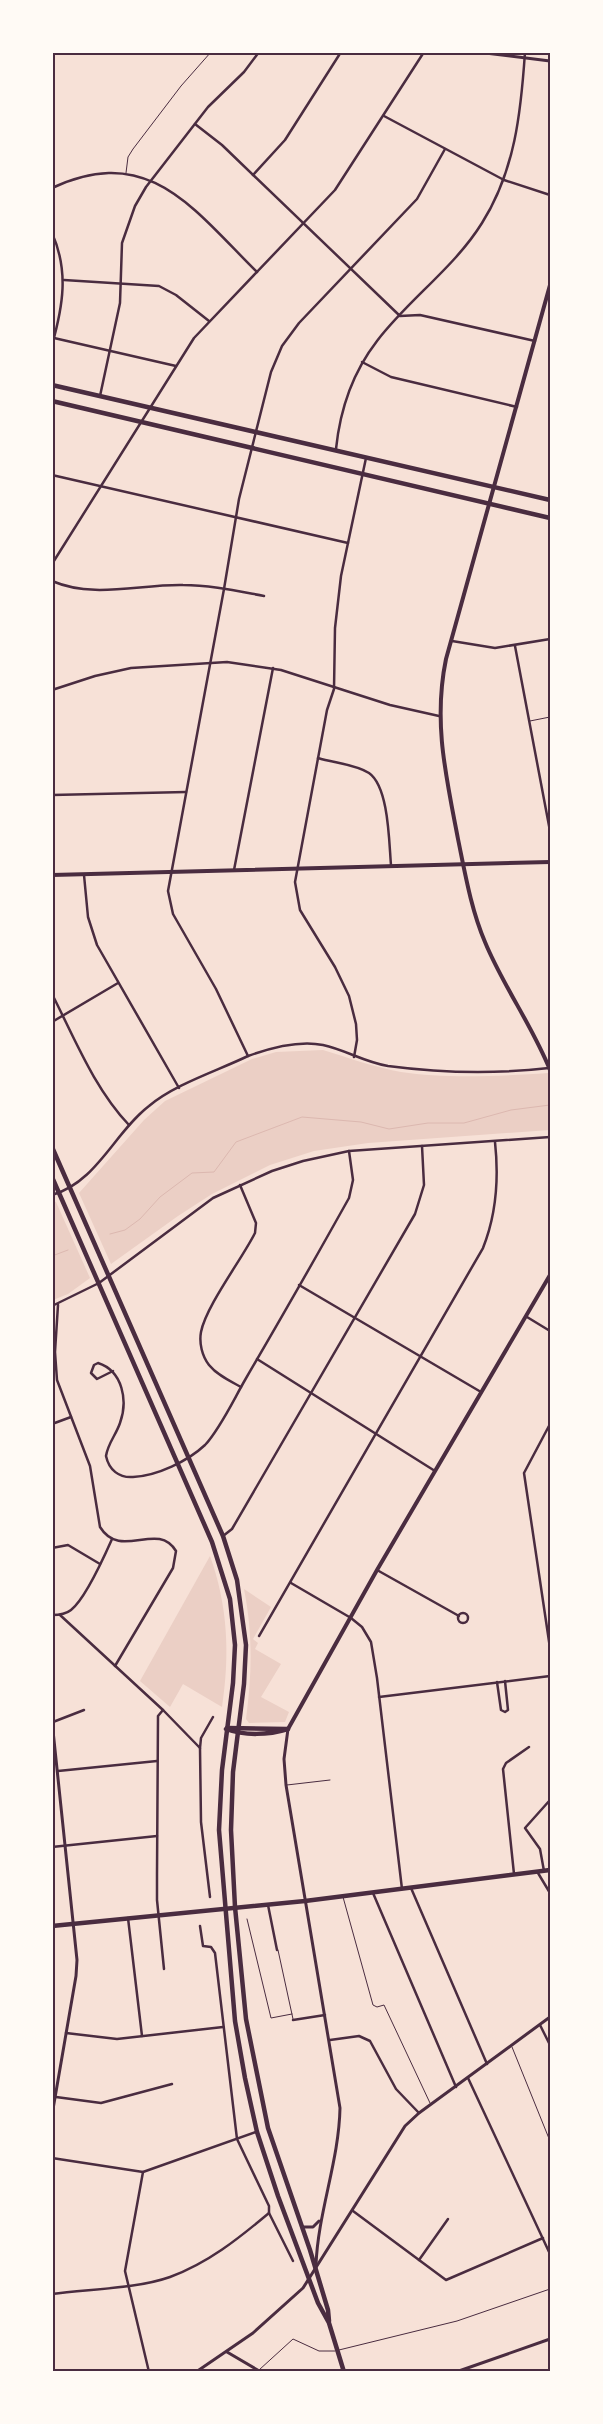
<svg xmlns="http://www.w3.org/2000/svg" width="603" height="2424" font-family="'PT Sans Narrow',sans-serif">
  <rect width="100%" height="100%" fill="#f7e1d7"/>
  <g fill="#ebcfc5">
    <path d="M 323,1050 C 349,1058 374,1067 401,1072 C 445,1079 504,1076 548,1073 L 550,1083 L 550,1130 L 368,1143 L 314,1151 L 270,1165 L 212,1194 L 178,1216 L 111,1264 L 79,1193 L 144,1120 L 165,1101 L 252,1059 L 276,1052 Z"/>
    <polygon points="53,1201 56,1202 90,1278 68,1294 53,1300"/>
    <path d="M 210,1556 C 228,1606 230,1655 222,1707 L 183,1684 L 170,1707 L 140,1681 Z"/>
    <path d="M 244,1589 L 271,1607 L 253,1639 L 258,1643 L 255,1649 L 281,1664 L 261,1697 L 289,1712 L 285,1722 L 249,1723 L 246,1719 C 252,1674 253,1635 244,1589 Z"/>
  </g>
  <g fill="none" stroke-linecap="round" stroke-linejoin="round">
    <g stroke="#dcb8b0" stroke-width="1">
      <polyline points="110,1234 125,1230 140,1219 160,1197 192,1173 214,1172 236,1142 302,1117 361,1122 389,1129 428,1123 464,1123 511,1110 550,1105"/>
      <polyline points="52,1256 68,1250"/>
    </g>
    <g stroke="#4a2c40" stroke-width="1">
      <polyline points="126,173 128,157 133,149 181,86 211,52"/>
      <polyline points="530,721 550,717"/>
      <polyline points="287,1785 330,1780"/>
      <polyline points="343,1897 373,2005 377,2007 384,2005 430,2103"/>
      <polyline points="247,1919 271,2018 292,2014"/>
      <polyline points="278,1950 293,2019"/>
      <polyline points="512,2047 550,2141"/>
      <polyline points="339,2350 457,2321 550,2289"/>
      <polyline points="259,2370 293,2339 319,2351 335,2351"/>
    </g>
    <g stroke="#4a2c40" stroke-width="2.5">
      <polyline points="384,116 504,180 550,195"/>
      <polyline points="195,124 222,145 400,316 420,315 535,341"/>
      <polyline points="253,175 285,140 341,52"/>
      <path d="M 52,188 C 149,142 194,210 257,272"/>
      <path d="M 52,233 C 69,271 63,306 52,345"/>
      <polyline points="64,280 159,286 176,295 209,321"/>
      <polyline points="54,338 176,366"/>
      <polyline points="362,362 391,377 517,407"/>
      <polyline points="100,396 120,303 122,243 135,206 146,187 208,107 244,72 259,52"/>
      <path d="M 336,449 C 340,410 353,372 377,341 C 409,299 454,268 482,223 C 515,171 521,112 525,52"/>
      <polyline points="52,475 348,543"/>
      <polyline points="52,564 194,338 335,190 424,52"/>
      <path d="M 52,581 C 94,599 139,584 183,585 C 210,585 237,591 264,596"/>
      <polyline points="452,641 495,648 550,639"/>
      <polyline points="515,646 550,831"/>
      <polyline points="52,690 95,676 131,668 227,662 281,670 390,705 439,716"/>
      <path d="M 318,758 C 334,763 355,764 369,773 C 389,787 389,843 391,865"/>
      <polyline points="52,795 186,792"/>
      <polyline points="234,870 273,668"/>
      <polyline points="84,875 88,917 97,945 179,1088"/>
      <path d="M 52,994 C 75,1039 94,1088 129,1125"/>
      <polyline points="52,1022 118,983"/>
      <polyline points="248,1056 216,989 173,914 168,891 224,589 239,499 271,372 282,346 299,323 417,199 445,149"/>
      <polyline points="354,1057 357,1040 356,1024 349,996 335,967 300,910 295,882 327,710 334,689 335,628 341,576 366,458"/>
      <path d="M 240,1185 L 256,1223 L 255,1233 C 242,1259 206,1306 201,1332 C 199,1343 202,1356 209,1365 C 217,1375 230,1381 241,1387"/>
      <path d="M 52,1195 C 97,1182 114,1133 149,1106 C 175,1084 217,1071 248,1056 C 270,1048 299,1040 323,1045 C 346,1050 364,1062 388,1066 C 441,1073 497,1074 549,1068"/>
      <polyline points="299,1285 481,1392"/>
      <path d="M 58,1305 L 55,1352 L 57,1380 L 90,1466 L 100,1527 C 121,1561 157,1520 176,1551 L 173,1568 L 115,1666"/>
      <polyline points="52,1306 99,1283 213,1198 272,1171 303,1161 349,1151 550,1137"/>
      <polyline points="527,1317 550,1331"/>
      <polyline points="257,1359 435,1471"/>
      <path d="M 113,1371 L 97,1379 L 91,1373 L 94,1365 L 98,1363 C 123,1371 128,1401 120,1423 C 116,1435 108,1443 106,1456 C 109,1470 119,1478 133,1477 C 157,1476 188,1461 205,1445 C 220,1429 234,1399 245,1380 C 280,1320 315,1259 349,1198 L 353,1180 L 349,1151"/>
      <polyline points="52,1424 71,1417"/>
      <polyline points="550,1424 524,1473 550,1648"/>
      <polyline points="223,1536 232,1529 415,1214 424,1185 422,1146"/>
      <polyline points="52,1548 68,1545 100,1564"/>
      <polyline points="377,1570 459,1616"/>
      <polyline points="291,1583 351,1618 362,1627 371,1642 377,1678 402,1889"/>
      <circle cx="463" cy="1618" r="5"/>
      <path d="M 52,1615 C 59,1615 66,1614 71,1610 C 86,1598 104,1557 112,1539"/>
      <polyline points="60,1615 163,1710 200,1748"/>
      <path d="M 259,1636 L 483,1248 C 497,1213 499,1179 495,1142"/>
      <polyline points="497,1682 501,1710 505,1712 508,1710 505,1681"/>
      <polyline points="379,1697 550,1676"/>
      <polyline points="163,1710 158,1716 157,1874 157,1900 164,1969"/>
      <polyline points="53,1722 84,1710"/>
      <polyline points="58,1771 157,1761"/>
      <polyline points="52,1847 157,1836"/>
      <polyline points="544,1871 540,1849 525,1828 550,1800"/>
      <polyline points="538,1873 550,1893"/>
      <polyline points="514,1874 503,1769 506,1763 529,1747"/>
      <polyline points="411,1888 487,2064"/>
      <polyline points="373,1893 456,2087"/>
      <polyline points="210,1897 201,1822 200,1748 201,1738 213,1717"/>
      <polyline points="268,1905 277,1950"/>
      <polyline points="128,1918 142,2036"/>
      <polyline points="200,1926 203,1946 211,1947 215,1953 237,2139 269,2206 269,2213 293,2261"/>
      <polyline points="293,2020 325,2015"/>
      <polyline points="540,2025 550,2045"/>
      <polyline points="66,2033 117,2039 223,2027"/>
      <polyline points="330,2040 359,2036 370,2041 396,2089 419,2113"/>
      <polyline points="468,2078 550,2254"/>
      <polyline points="56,2097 101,2103 172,2084"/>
      <polyline points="52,2158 143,2172 256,2132"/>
      <polyline points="143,2172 125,2271 149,2372"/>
      <polyline points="353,2211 446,2280 543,2238"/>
      <polyline points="419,2260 448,2219"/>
      <path d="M 52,2294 C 89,2289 136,2289 170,2277 C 208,2263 238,2239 269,2213"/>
    </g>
    <g stroke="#4a2c40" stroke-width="3">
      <polyline points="477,52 550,61"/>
      <polyline points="52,1721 77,1960 76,1976 52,2115"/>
      <path d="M 288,1729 L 284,1759 L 286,1785 L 340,2108 C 339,2161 318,2212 316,2265"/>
      <polyline points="302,2227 313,2227 319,2221"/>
      <polyline points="227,2352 261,2372"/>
      <polyline points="196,2372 253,2333 303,2288 405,2126 419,2113 550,2017"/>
      <polyline points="456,2372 550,2339"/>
    </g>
    <g stroke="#4a2c40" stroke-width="4">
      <path d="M 550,285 L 446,659 C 433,722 446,776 458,839 C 465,873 471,909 485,942 C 503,986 532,1025 550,1070"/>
      <polyline points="52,875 550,862"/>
      <polyline points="288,1729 377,1570 550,1275"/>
    </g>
    <g stroke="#4a2c40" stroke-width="4.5">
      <polyline points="52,385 550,500"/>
      <polyline points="52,401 550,518"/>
      <polyline points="52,1147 223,1536 237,1580 246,1645 244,1684 233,1772 231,1830 235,1907 246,2019 268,2128 310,2250 328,2310 329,2321"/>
      <polyline points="52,1177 212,1542 230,1599 235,1645 233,1683 222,1770 219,1830 235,2021 245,2078 257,2132 278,2196 318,2303 329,2323 344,2372"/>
      <polyline points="227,1728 287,1729"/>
      <path d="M 226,1729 C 245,1736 268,1735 288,1729"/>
      <polyline points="52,1926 305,1901 550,1870"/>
    </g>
  </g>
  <rect width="603" height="2424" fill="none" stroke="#fffaf5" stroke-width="108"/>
  <rect x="54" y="54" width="495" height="2316" fill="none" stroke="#4a2c40" stroke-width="2"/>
</svg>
